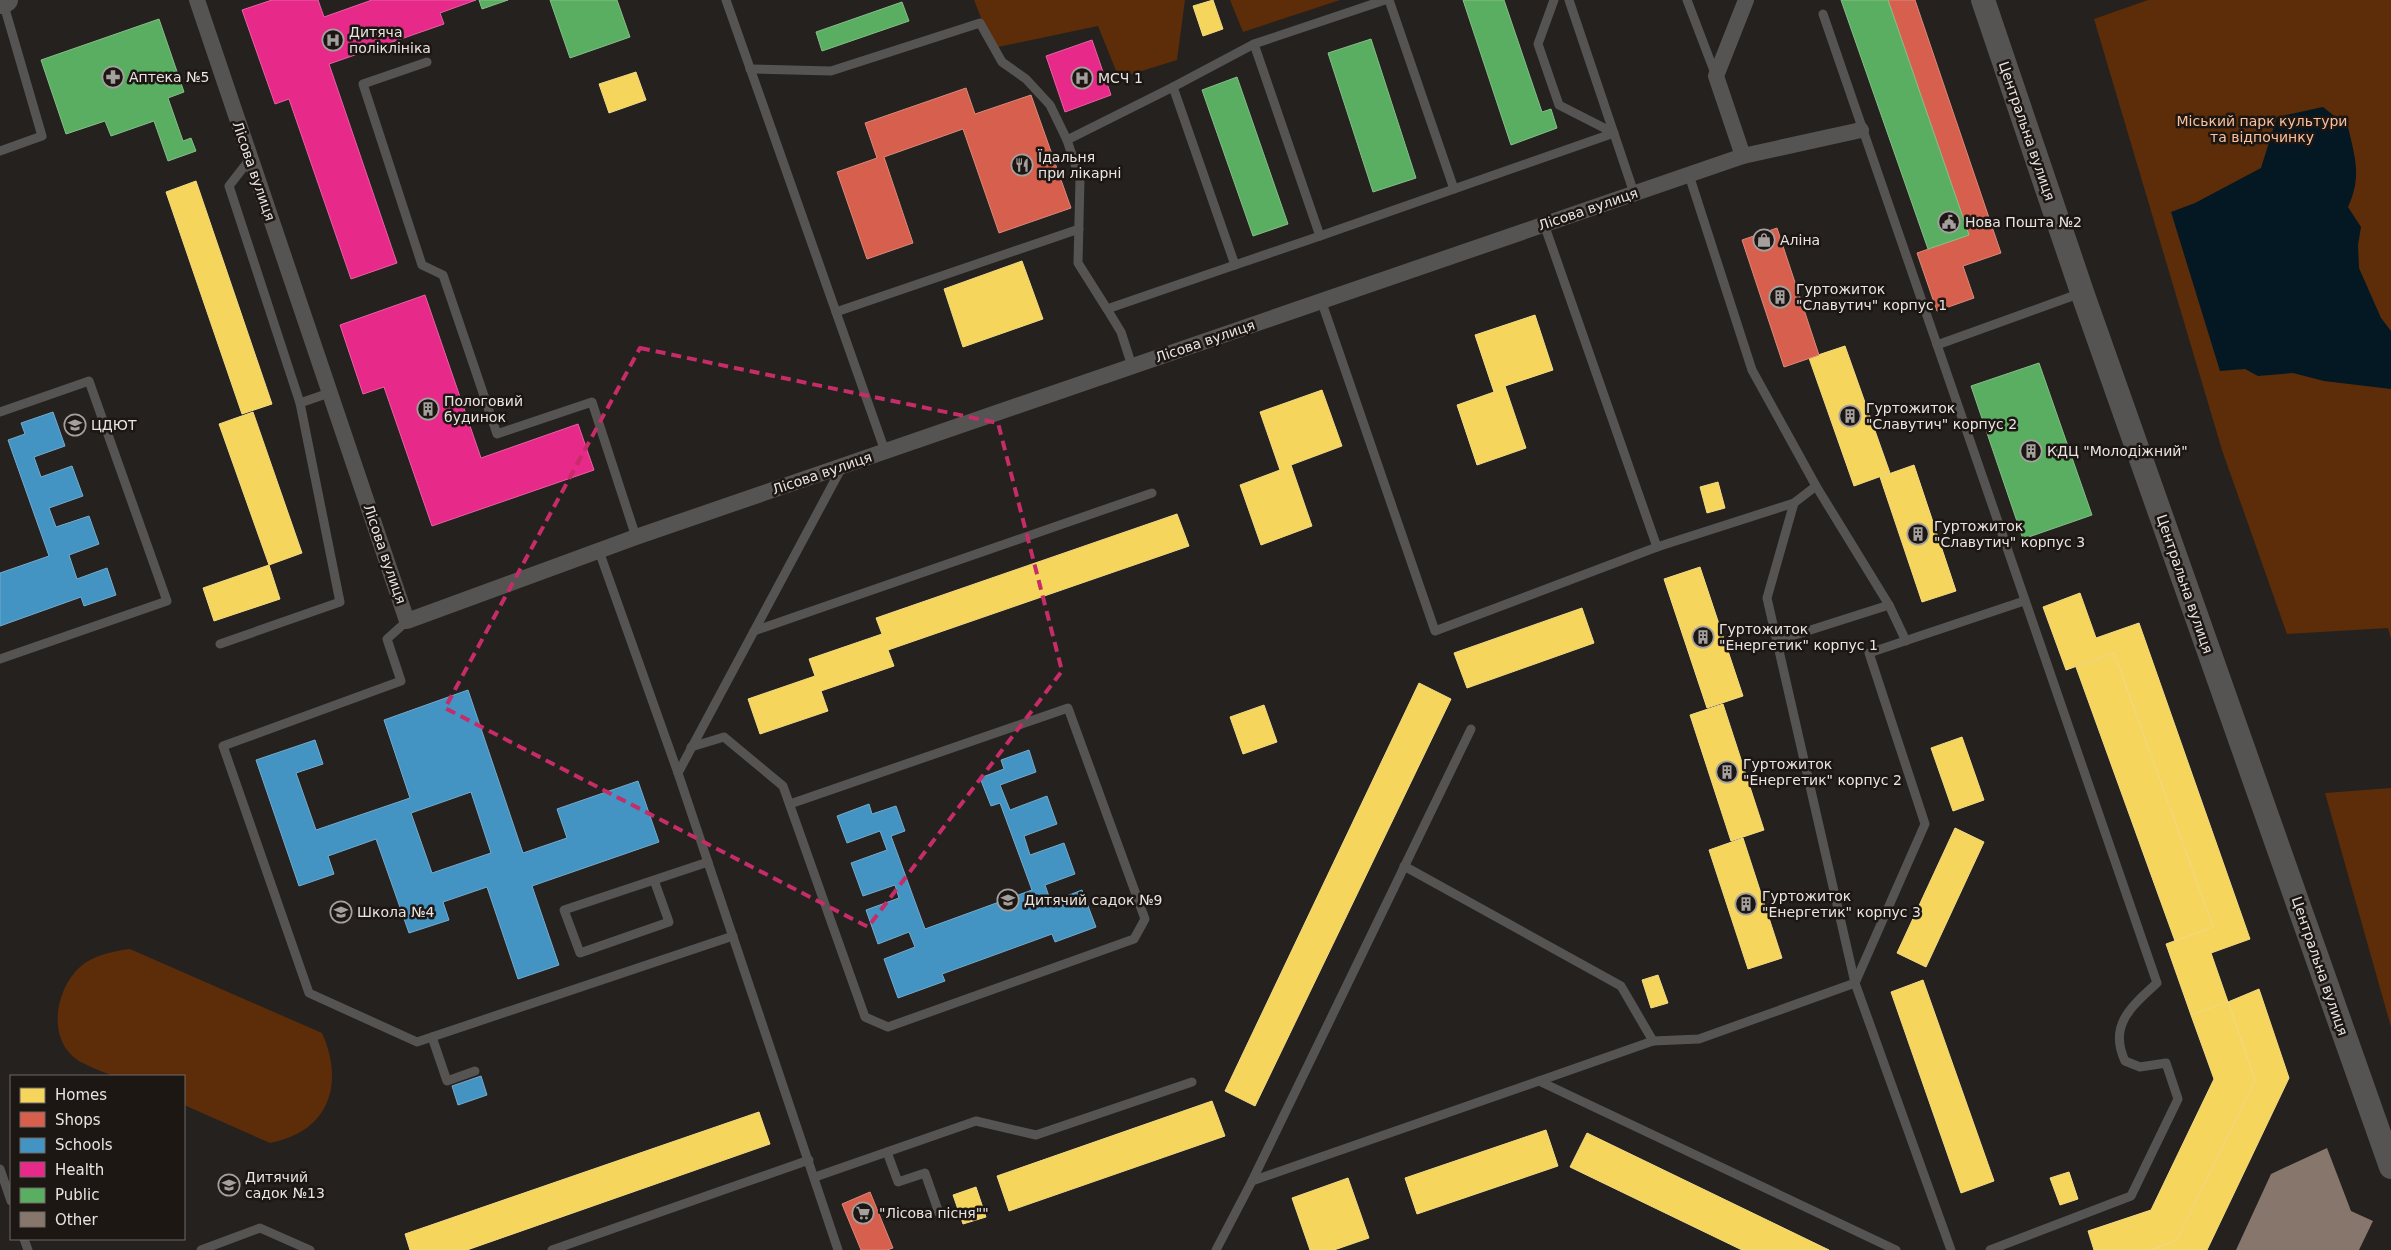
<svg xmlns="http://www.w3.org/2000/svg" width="2391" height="1250" font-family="'DejaVu Sans',sans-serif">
  <rect width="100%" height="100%" fill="#24211f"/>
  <g fill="#5c2d08">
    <polygon points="974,0 1185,0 1177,60 1119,78 1098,26 993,48"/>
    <polygon points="1230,0 1340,0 1243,32"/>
    <polygon points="2148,0 2391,0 2391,639 2388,628 2287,634 2222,450 2094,19"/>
    <polygon points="2391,788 2391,1027 2325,793"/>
    <path d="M 130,949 L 322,1033 C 345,1084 329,1132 270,1143 L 184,1105 L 184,1076 C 166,1076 130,1080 115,1076 C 103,1073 89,1066 79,1061 C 46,1041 55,989 80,967 C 93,955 114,951 130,949 Z"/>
  </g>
  <path fill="#031823" d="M 2323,107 L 2348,127 C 2355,157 2362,177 2348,207 L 2361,227 L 2358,245 L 2359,268 L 2381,318 L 2391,331 L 2391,389 L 2324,381 L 2293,373 L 2258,376 L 2245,369 L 2220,371 L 2171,212 L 2195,203 L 2261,168 L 2277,117 Z"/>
  <g fill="#f6d55c" stroke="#f2da84">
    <polygon points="1213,0 1223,29 1203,36 1193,6"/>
    <polygon points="636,72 646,100 609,113 599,84"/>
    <polygon points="196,181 272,404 242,414 166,192"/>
    <polygon points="1022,261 1043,319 963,347 944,289"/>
    <polygon points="1535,315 1553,370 1505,386 1526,448 1477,465 1457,405 1494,392 1475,335"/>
    <polygon points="1845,346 1890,473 1854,486 1809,358"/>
    <polygon points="1322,390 1342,446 1291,465 1312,526 1261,545 1240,485 1280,470 1260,412"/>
    <polygon points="253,412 302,553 269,565 219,424"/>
    <polygon points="1914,465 1956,591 1922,602 1880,477"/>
    <polygon points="1718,482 1725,508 1707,513 1700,487"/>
    <polygon points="1177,514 1189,546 888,650 894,666 821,691 828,711 760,734 748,699 815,676 809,659 882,634 876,618"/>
    <polygon points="269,565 280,599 214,621 203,588"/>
    <polygon points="1700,567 1743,696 1707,708 1664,579"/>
    <polygon points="2080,593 2096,638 2139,623 2250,939 2211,953 2228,1002 2191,1015 2166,944 2213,927 2114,653 2066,670 2043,607"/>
    <polygon points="1582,608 1594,643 1467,688 1454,653"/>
    <polygon points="2114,653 2213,927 2175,941 2076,667"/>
    <polygon points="1419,683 1451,699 1255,1106 1225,1091"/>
    <polygon points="1723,704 1764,830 1731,841 1690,715"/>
    <polygon points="1264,705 1277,742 1243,754 1230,717"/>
    <polygon points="1962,737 1984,800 1953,811 1931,748"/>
    <polygon points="1955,828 1984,842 1926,967 1897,953"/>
    <polygon points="1743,838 1782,958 1748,969 1709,850"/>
    <polygon points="1658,975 1668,1003 1651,1008 1642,980"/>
    <polygon points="1923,980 1994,1181 1961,1193 1891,992"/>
    <polygon points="2259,989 2289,1078 2207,1250 2150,1250 2177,1240 2255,1080 2228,1002"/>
    <polygon points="2228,1002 2255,1080 2177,1240 2150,1250 2094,1250 2088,1231 2151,1210 2214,1079 2191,1015"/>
    <polygon points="1212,1101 1225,1136 1009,1211 997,1176"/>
    <polygon points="759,1112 770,1144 467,1250 410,1250 405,1234"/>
    <polygon points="1546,1130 1558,1166 1417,1214 1405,1178"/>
    <polygon points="1587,1133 1829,1250 1742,1250 1570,1167"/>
    <polygon points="2069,1172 2078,1199 2060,1205 2050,1178"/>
    <polygon points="1348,1178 1369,1238 1334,1250 1310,1250 1292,1198"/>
    <polygon points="976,1187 986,1217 963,1224 953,1195"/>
  </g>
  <g fill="#d6604d" stroke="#dc887a">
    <polygon points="1888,0 1915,0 2001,253 1963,266 1974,298 1937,311 1917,253 1969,235"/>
    <polygon points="966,88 975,114 1031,95 1071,208 999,233 963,129 884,157 913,243 867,259 837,172 877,158 865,123"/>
    <polygon points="1777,228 1819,355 1784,367 1742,240"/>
    <polygon points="870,1192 893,1248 887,1250 861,1250 842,1204"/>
  </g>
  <g fill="#4393c3" stroke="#75abcc" fill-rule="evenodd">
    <polygon points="53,412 65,446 34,457 41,477 72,466 83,496 49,508 56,527 89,516 99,544 69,555 77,579 107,568 116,595 84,606 81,597 0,626 0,573 49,556 8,440 25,434 21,423"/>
    <path d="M 468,690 L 523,853 L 567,838 L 557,809 L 638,781 L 659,842 L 532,886 L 559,965 L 518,979 L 487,887 L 443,902 L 449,920 L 409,933 L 376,839 L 328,856 L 334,874 L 299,886 L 256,760 L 315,740 L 323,764 L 296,773 L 316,830 L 410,798 L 384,720 ZM 471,792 L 491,853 L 432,873 L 411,813 Z"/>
    <polygon points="1029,750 1036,772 1000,785 1010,810 1047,796 1057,824 1024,836 1030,855 1064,843 1075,874 1045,885 1051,902 1082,890 1096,927 1055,942 1052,934 942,974 945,981 898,998 884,959 915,947 909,932 878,944 866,910 899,898 895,885 863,896 851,863 887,850 880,831 847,843 837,816 869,804 872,814 896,806 905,831 891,836 925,929 1032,890 1000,803 991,806 980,778 1004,769 1001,760"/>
    <polygon points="481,1076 487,1095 458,1105 452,1086"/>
  </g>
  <g fill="#e7298a" stroke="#e861a4">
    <polygon points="272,0 318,0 324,17 372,0 476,0 440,13 444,24 329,64 397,263 351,279 289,99 275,104 242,10"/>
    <polygon points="1092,40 1111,95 1065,112 1046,56"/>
    <polygon points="425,295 481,458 578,424 594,470 432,526 384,387 363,394 340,325"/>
  </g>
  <g fill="#5aae61" stroke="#85be88">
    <polygon points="479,0 508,0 482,9"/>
    <polygon points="550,0 617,0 630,37 570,58"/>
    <polygon points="1463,0 1504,0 1542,112 1551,109 1557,128 1511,145"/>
    <polygon points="1841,0 1888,0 1969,235 1928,249"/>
    <polygon points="902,2 909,21 822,51 816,32"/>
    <polygon points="159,19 184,92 168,98 183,141 191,138 196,151 168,161 154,121 111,136 105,121 66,134 41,60"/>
    <polygon points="1371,39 1416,178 1373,192 1328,53"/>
    <polygon points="1237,77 1288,224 1253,236 1202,90"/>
    <polygon points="2039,363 2092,515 2023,539 1971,386"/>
  </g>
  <polygon fill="#86766c" points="2327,1148 2351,1211 2373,1221 2359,1250 2236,1250 2271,1174"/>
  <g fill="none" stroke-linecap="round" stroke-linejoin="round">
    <g stroke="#565453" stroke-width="9">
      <polyline points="726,0 885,451"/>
      <polyline points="1385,0 1254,44 1320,236 1614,133 1559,105 1538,44 1554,0"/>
      <polyline points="1389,0 1454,189"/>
      <polyline points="1569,0 1634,193"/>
      <polyline points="1687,0 1716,76"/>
      <path d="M 1823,14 L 2157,983 C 2132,1006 2108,1025 2125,1061 L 2140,1067 L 2166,1063 L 2178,1099 L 2131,1196 L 1990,1250"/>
      <polyline points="1254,44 1173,87 1235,265 1320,236"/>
      <polyline points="427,62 363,84 422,265 443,275 497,434 592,402 636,537"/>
      <polyline points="750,69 831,71 980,23 1002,62 1026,79 1050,105 1067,140"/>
      <polyline points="0,151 42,136 3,2"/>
      <polyline points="1321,300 1435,631 1657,547 1544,224"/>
      <polyline points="1107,309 1078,263 1080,179 1067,140 1173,87"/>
      <polyline points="836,312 1079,229"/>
      <polyline points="1937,345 2081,293"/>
      <polyline points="1132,366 1121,332 1107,309 1235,265"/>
      <polyline points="300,403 329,393"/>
      <polyline points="0,412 89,381 167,601 0,659"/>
      <polyline points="1816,486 1889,605 1906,641"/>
      <polyline points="1657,547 1794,503 1816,486 1752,370 1689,175"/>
      <polyline points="599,551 678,773 838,1250"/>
      <polyline points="407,621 387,639 401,681 223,746 309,993 417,1042 733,936"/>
      <polyline points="754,631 1152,493"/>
      <polyline points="1776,641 1889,605"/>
      <polyline points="220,644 340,602 300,403 229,186 250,159"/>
      <polyline points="691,747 724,737 783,786 865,1017 888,1027 1134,939 1145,919 1068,708 790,804"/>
      <polyline points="678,773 842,467"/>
      <polyline points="1404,866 1621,986 1653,1041"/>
      <polyline points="654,880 669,922 580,953 564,910 708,862"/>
      <polyline points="432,1037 447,1081 475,1071"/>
      <polyline points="1539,1081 1653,1041 1699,1039 1855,983 1767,598 1794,503"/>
      <polyline points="887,1152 898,1182 925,1173 939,1213"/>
      <polyline points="0,1169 11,1201"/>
      <polyline points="815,1177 976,1121 1036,1135 1192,1082"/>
      <polyline points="1252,1181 1471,729"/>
      <polyline points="24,1239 28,1250"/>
      <polyline points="201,1250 260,1228 310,1250"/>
      <polyline points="552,1250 809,1160"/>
      <polyline points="1216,1250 1252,1181 1539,1081 1896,1250"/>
      <polyline points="1951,1250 1855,983 1925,824 1869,653 2024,601"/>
    </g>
    <g stroke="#565453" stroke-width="16">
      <polyline points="197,0 407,621 636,537 1743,156 1861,130"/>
      <polyline points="1743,156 1716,76 1746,0"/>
    </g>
    <g stroke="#565453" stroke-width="24">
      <polyline points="1983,0 2082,292 2391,1167"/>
      <polyline points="0,2 6,0"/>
    </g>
  </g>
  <path fill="none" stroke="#c62c68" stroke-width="4" stroke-dasharray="10 6" stroke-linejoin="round" d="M 640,348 L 998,423 L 1062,671 L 868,927 L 445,708 Z"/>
  <defs>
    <g id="hospital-ring" transform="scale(1.125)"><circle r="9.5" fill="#1d1714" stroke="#a4a09e" stroke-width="1.5"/><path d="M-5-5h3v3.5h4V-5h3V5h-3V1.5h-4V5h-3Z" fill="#a4a09e"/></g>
    <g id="pharmacy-ring" transform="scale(1.125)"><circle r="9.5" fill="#1d1714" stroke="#a4a09e" stroke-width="1.5"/><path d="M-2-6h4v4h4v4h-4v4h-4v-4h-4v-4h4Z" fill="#a4a09e"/></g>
    <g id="restaurant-ring" transform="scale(1.125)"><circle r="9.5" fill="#1d1714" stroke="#a4a09e" stroke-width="1.5"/><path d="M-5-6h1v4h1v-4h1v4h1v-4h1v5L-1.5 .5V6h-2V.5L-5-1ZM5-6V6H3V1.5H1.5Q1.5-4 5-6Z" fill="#a4a09e"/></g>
    <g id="civic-ring" transform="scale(1.125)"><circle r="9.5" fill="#1d1714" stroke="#a4a09e" stroke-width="1.5"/><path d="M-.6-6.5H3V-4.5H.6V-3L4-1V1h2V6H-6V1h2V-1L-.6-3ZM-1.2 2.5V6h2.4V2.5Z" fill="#a4a09e"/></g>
    <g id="shop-ring" transform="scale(1.125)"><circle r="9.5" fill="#1d1714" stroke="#a4a09e" stroke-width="1.5"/><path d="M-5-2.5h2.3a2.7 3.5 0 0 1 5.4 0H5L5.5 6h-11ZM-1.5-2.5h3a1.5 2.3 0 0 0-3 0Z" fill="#a4a09e"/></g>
    <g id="building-ring" transform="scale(1.125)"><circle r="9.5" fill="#1d1714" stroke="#a4a09e" stroke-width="1.5"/><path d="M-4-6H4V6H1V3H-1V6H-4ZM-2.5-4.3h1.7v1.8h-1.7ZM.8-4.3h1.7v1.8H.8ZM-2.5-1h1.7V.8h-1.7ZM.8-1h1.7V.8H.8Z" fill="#a4a09e"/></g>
    <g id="school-ring" transform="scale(1.125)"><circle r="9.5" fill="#1d1714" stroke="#a4a09e" stroke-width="1.5"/><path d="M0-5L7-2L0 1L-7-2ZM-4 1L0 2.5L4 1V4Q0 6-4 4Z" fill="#a4a09e"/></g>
    <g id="supermarket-ring" transform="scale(1.125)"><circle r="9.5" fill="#1d1714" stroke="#a4a09e" stroke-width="1.5"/><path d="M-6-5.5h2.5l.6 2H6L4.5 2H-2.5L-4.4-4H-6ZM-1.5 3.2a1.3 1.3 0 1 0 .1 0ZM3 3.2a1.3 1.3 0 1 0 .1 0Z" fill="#a4a09e"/></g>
  </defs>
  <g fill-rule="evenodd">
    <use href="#hospital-ring" x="333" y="40"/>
    <use href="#pharmacy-ring" x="113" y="77"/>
    <use href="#hospital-ring" x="1082" y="78"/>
    <use href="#restaurant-ring" x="1022" y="165"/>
    <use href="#civic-ring" x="1949" y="222"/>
    <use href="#shop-ring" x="1764" y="240"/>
    <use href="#building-ring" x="1780" y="297"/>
    <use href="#building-ring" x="428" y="409"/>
    <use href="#building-ring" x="1850" y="416"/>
    <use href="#school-ring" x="75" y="425"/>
    <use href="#building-ring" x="2031" y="451"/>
    <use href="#building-ring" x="1918" y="534"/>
    <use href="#building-ring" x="1703" y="637"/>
    <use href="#building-ring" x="1727" y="772"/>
    <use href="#school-ring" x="1008" y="900"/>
    <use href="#building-ring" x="1746" y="904"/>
    <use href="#school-ring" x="341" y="912"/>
    <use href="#school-ring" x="229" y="1185"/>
    <use href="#supermarket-ring" x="863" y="1213"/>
  </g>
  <g text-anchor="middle" stroke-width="5" stroke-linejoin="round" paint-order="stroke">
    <g font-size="14" fill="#e9e4e2" stroke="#1d1714" text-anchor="start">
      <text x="349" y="37">Дитяча<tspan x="349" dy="16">поліклініка</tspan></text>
      <text x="129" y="82">Аптека №5</text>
      <text x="1098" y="83">МСЧ 1</text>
      <text x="1038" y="162">Їдальня<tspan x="1038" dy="16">при лікарні</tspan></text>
      <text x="1965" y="227">Нова Пошта №2</text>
      <text x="1780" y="245">Аліна</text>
      <text x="1796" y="294">Гуртожиток<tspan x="1796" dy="16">"Славутич" корпус 1</tspan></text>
      <text x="444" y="406">Пологовий<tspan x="444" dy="16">будинок</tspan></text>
      <text x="1866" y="413">Гуртожиток<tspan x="1866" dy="16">"Славутич" корпус 2</tspan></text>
      <text x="91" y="430">ЦДЮТ</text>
      <text x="2047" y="456">КДЦ "Молодіжний"</text>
      <text x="1934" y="531">Гуртожиток<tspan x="1934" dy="16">"Славутич" корпус 3</tspan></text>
      <text x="1719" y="634">Гуртожиток<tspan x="1719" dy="16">"Енергетик" корпус 1</tspan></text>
      <text x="1743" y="769">Гуртожиток<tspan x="1743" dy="16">"Енергетик" корпус 2</tspan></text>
      <text x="1762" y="901">Гуртожиток<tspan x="1762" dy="16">"Енергетик" корпус 3</tspan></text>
      <text x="1024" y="905">Дитячий садок №9</text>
      <text x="357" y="917">Школа №4</text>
      <text x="245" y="1182">Дитячий<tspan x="245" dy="16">садок №13</tspan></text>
      <text x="879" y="1218">"Лісова пісня""</text>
    </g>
    <g font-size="14" fill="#fbc09d" stroke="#1d1714">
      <text x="2262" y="126">Міський парк культури<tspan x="2262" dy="16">та відпочинку</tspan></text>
    </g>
    <g font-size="14" fill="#e9e4e2" stroke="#1d1714">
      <text transform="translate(2027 131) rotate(71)" y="5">Центральна вулиця</text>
      <text transform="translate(254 171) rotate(71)" y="5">Лісова вулиця</text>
      <text transform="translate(1588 209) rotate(-19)" y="5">Лісова вулиця</text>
      <text transform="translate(1205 341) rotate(-19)" y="5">Лісова вулиця</text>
      <text transform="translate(822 473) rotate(-19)" y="5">Лісова вулиця</text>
      <text transform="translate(385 554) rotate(71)" y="5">Лісова вулиця</text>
      <text transform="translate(2185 584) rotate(71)" y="5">Центральна вулиця</text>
      <text transform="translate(2320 966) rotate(71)" y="5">Центральна вулиця</text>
    </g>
  </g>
  <rect x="10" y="1075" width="175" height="165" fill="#1d1714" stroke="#6f6966"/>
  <rect x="20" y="1088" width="25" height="15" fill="#f6d55c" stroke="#6f6966"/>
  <text x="55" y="1100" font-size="15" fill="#e9e4e2">Homes</text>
  <rect x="20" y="1112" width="25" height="15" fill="#d6604d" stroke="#6f6966"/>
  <text x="55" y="1125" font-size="15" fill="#e9e4e2">Shops</text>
  <rect x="20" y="1138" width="25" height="15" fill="#4393c3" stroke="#6f6966"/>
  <text x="55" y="1150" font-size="15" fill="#e9e4e2">Schools</text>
  <rect x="20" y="1162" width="25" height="15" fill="#e7298a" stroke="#6f6966"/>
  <text x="55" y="1175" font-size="15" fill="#e9e4e2">Health</text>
  <rect x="20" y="1188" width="25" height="15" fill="#5aae61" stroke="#6f6966"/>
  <text x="55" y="1200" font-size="15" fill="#e9e4e2">Public</text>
  <rect x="20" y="1212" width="25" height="15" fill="#86766c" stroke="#6f6966"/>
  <text x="55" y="1225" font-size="15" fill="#e9e4e2">Other</text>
</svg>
